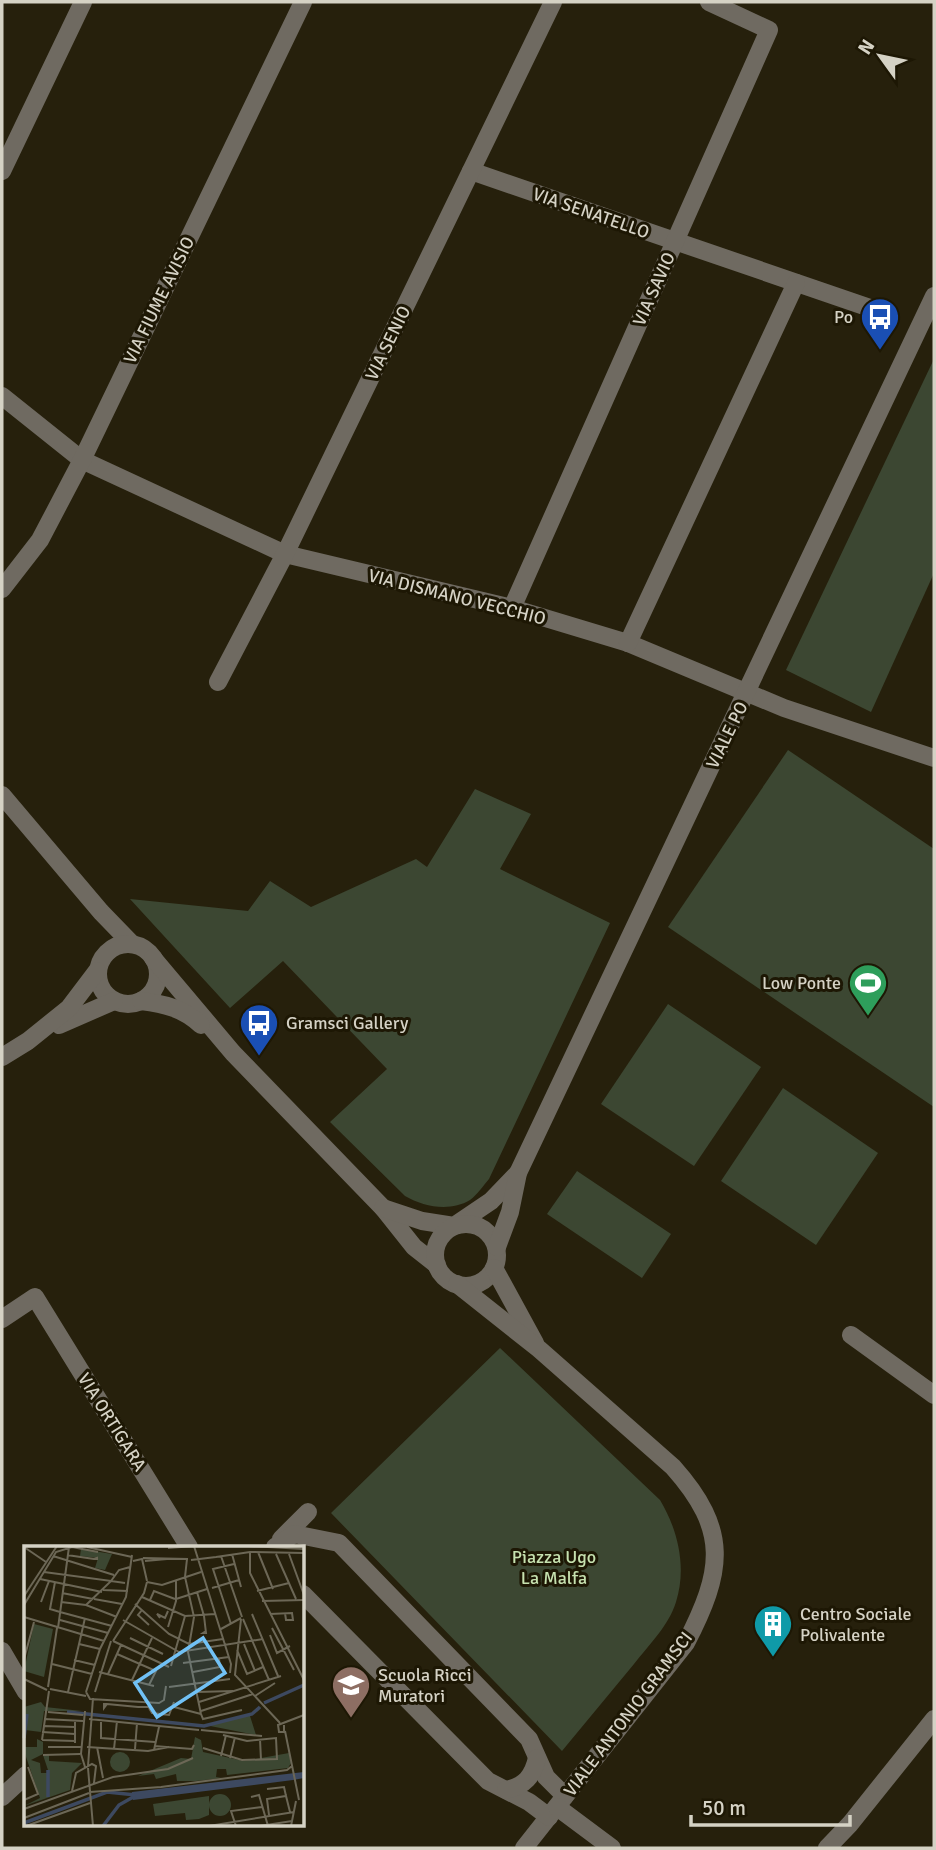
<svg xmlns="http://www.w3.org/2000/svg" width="936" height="1850" font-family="Signika,sans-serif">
  <rect width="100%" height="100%" fill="#26200c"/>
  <g fill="#3c4732">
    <polygon points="934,359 934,573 871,712 786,670"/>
    <polygon points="788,750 934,849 934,1107 668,927"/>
    <path d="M 475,789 L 531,814 L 500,869 L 610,923 L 489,1179 C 483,1186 477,1195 470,1200 C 450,1212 424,1207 405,1196 L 330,1122 L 387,1069 L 283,961 L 230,1008 L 130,899 L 248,911 L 270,881 L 311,907 L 416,859 L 427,867 Z"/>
    <polygon points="668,1004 761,1067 694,1166 601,1104"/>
    <polygon points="783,1088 878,1153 816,1245 721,1181"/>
    <polygon points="577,1171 671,1234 642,1278 547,1214"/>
    <path d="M 500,1348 L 660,1500 C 678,1530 687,1567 676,1602 C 669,1625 649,1645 634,1664 C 610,1693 586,1722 562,1751 L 331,1513 Z"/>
  </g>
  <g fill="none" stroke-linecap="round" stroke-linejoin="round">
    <g stroke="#6f6a61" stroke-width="18">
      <polyline points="2,171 83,2"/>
      <polyline points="471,171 870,308"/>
      <polyline points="2,396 82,460 285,554 512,608 628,643 784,708 934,758"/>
      <polyline points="2,589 40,540 82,460 303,2"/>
      <polyline points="512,608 769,30 709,2"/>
      <polyline points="628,643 796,283"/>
      <polyline points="218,682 285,554 553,2"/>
      <polyline points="2,795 101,912 132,944"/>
      <circle cx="128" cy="974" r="30"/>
      <polyline points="153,958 233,1053 383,1208 414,1247 437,1265"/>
      <path d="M 141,1001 C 164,1004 183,1008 201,1025"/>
      <polyline points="59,1025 114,1001"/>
      <polyline points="2,1057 28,1041 69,1008 97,971"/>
      <polyline points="383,1208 422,1221 454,1226 491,1201 518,1173"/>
      <circle cx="466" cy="1255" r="31"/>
      <polyline points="497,1247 510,1212 518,1173 934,296"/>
      <polyline points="494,1268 535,1343"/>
      <path d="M 457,1284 L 539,1349 L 673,1467 C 730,1531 723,1571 686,1643 L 524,1848"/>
      <polyline points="2,1319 35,1297 189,1547"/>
      <polyline points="851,1335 934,1395"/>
      <polyline points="281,1539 308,1512"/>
      <polyline points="275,1547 294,1534 339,1543 529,1739 546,1777 565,1796"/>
      <polyline points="303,1594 488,1781 529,1802 549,1817"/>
      <polyline points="2,1651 26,1692"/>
      <path d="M 506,1790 C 525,1786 533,1776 537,1758"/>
      <polyline points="2,1797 26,1775"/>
      <polyline points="557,1807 612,1848"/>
      <polyline points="827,1848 850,1824 934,1719"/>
    </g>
  </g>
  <defs>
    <g id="bus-pin" transform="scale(2.0125)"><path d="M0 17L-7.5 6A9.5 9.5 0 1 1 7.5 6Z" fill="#1a4fb4" stroke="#1d1704"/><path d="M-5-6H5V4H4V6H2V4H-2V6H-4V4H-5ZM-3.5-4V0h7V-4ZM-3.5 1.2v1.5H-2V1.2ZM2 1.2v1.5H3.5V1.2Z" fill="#fff"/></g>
    <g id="stadium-pin" transform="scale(2.0125)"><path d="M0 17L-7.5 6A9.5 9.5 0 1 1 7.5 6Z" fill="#2e9e5b" stroke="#1d1704"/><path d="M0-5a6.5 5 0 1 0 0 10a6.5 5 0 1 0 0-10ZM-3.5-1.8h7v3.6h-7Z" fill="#fff"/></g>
    <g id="building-pin" transform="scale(2.0125)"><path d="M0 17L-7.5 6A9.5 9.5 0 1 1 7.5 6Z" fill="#0f9aa8" stroke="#1d1704"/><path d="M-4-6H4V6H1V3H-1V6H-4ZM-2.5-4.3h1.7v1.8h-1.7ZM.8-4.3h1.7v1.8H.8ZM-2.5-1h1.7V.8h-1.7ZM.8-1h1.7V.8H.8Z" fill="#fff"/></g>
    <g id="school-pin" transform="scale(2.0125)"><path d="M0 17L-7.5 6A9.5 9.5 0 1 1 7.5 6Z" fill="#8d6e63" stroke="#1d1704"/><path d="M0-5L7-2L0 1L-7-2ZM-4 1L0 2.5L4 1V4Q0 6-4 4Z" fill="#fff"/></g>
  </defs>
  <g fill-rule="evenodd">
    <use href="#bus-pin" x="880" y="317"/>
    <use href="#stadium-pin" x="868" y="983"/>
    <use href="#bus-pin" x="259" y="1023"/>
    <use href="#building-pin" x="773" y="1624"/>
    <use href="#school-pin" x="351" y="1685"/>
  </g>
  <g text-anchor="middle" stroke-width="6" stroke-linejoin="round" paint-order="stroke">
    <g font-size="18" fill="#d5d2c5" stroke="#1d1704">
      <text transform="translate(591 213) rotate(19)" y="6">VIA SENATELLO</text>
      <text transform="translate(654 289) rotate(-66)" y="6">VIA SAVIO</text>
      <text transform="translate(159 300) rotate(-64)" y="6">VIA FIUME AVISIO</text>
      <text transform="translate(388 343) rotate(-64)" y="6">VIA SENIO</text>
      <text transform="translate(457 597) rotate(14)" y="6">VIA DISMANO VECCHIO</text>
      <text transform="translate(727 735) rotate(-64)" y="6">VIALE PO</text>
      <text transform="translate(112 1422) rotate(58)" y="6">VIA ORTIGARA</text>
      <text transform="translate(628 1714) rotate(-53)" y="6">VIALE ANTONIO GRAMSCI</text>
    </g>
    <g font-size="18" fill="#d5d2c5" stroke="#1d1704" text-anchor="start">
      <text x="853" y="323" text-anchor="end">Po</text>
      <text x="841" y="989" text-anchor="end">Low Ponte</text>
      <text x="286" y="1029">Gramsci Gallery</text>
      <text x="800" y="1620">Centro Sociale<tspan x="800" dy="21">Polivalente</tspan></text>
      <text x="378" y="1681">Scuola Ricci<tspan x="378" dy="21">Muratori</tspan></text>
    </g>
    <g font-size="18" fill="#c6e1af" stroke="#1d1704">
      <text x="554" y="1563">Piazza Ugo<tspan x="554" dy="21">La Malfa</tspan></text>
    </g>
  </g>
  <g transform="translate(24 1546)">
    <rect width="280" height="280" fill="#26200c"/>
    <path d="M 57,3 L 88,8 L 81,24 L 71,22 L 74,12 L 56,10 ZM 10,78 L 29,83 L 20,131 L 0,125 ZM 17,156 L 21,161 L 58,165 L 20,165 L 17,186 L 1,184 L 0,191 L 0,161 ZM 238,160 L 234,165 L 226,170 L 232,189 L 181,179 L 227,169 ZM 171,191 L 177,194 L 179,206 L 220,215 L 265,207 L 267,217 L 264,222 L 203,229 L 202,223 L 193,223 L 192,231 L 198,232 L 172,235 L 153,235 L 152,228 L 132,233 L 130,228 L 114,230 L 157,212 L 167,213 ZM 13,193 L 19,196 L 19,208 L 7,214 L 16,217 L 17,227 L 25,227 L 19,209 L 25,209 L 25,215 L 58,217 L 48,227 L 46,244 L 0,260 L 16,252 L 0,205 L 0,201 L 13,201 ZM86 216a10 10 0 1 1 20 0a10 10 0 1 1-20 0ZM185 259a11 11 0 1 1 22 0a11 11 0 1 1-22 0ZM 185,250 L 185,269 L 175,273 L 162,274 L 161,267 L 131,270 L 129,258 Z" fill="#3c4732"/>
    <path d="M 280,226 L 280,232 L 269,234 L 109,254 L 107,250 L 108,246 Z" fill="#3d4960"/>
    <path fill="none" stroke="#3d4960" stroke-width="3.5" d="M 240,157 L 280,139M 43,166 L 180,180 L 228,168 L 236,161M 0,192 L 3,168M 24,251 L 24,224M 0,277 L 83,246 L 112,249M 79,280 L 95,259 L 111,250"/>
    <path fill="none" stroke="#6c6756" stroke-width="2" d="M 170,0 L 207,118 L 206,127M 224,0 L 280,3M 0,1 L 22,16M 63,1 L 108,11M 144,2 L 170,0M 226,6 L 226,27 L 280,134M 234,6 L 249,43M 208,8 L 217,41M 252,8 L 272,53M 265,8 L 280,49M 43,9 L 70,13 L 73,13 L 73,12 L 70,13M 29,10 L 90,29M 197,10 L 218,71M 192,11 L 226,6 L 280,7M 119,12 L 164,13M 163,13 L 161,31 L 170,71 L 164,106 L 177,168 L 179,173 L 218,164M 167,14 L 192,11M 109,15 L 118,13 L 123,35M 121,15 L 143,13M 20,26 L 87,35 L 95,24 L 106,21M 16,33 L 78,46M 31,36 L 26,63 L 36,66M 123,36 L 138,39 L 177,26M 188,42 L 215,34M 79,44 L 104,45M 233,45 L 265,37M 173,46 L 180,70 L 182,87 L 179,87 L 182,85M 38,47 L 69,53M 0,50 L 33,0M 118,51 L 161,70 L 191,68M 70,53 L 98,58M 152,53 L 183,43M 126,54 L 130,45 L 151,53M 238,55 L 280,54M 17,56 L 25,35M 37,56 L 62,59 L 93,71M 111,58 L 145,88 L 165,98 L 199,93M 0,59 L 32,6 L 48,1 L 74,6M 62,59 L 87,35 L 101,37M 118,64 L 114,69 L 125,79M 36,66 L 88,80M 228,68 L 254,130M 246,68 L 268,67 L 269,74 L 262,74 L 261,67M 0,71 L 80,95M 136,72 L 133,68 L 141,72 L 144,65M 217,73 L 211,129 L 256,177M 219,73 L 245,134M 36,74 L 84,87M 99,74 L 155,106 L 239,93M 207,78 L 189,23 L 210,18M 144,81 L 152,55 L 152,35M 34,82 L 45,1M 248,82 L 270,124M 197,83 L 217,72M 246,89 L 253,107 L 266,100M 106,92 L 139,108M 89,95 L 120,47 L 123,36M 89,95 L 145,121M 55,98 L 76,103M 220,98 L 231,125M 213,104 L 223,128 L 239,121M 93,108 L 132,125 L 125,139M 0,113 L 10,76M 50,114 L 71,119M 159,117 L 205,111M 28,118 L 68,128M 147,120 L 161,70M 75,126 L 130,140M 169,126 L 196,121 L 195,113M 84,128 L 97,99M 0,133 L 23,144M 108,134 L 128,92M 24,141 L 33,82M 145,141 L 206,133M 26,143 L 62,150M 44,146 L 61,72M 62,146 L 76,103 L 102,51 L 108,9M 62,146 L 66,153 L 135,157 L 140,154 L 142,140M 71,146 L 87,95M 173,146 L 209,145M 231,150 L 251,137M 175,156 L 257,130M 83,158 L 80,162 L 80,158 L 83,158 L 114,161 L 125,161M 150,161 L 177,168M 125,162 L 128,167 L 145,169 L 150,156M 61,165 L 57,208 L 61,221M 177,165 L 229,148M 24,166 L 59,169M 20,173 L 59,175M 65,173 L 175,184M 77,174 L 77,192 L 131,196M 260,179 L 260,186 L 255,186 L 254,179 L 280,169M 19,180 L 51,181M 177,184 L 238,190M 261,185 L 275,254M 18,186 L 51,188M 236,193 L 237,214M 18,194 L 25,145M 18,194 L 51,195M 51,197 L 51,174M 130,200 L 168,203 L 170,199M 24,201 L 57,201M 63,201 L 124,205 L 145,201M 73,201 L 79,232M 179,202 L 218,214 L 253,213 L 252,192 L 223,195 L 199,189M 90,203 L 93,175M 111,203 L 113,177M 130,204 L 135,181M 19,209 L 56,208M 197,210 L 202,189M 206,212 L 211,191M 64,220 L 69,152M 64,222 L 69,280M 243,243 L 260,241 L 262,250M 48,245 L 52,227 L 68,218 L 72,220 L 70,237M 66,246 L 137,241 L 263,224 L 268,220M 227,251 L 235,249 L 244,280M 0,254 L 14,248 L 4,221M 0,263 L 89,231 L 144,223 L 169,212M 245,269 L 243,253 L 262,250 L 266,266M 0,272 L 65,247M 2,280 L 66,257M 185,280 L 270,266M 212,280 L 207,265 L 238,261M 236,280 L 268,275M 267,280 L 272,255"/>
    <path fill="#71c1f5" fill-opacity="0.15" stroke="#71c1f5" stroke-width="3.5" d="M 179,92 L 201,127 L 133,171 L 111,137 Z"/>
    <rect width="280" height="280" fill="none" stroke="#d5d2c5" stroke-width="3.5"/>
  </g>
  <rect width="936" height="1850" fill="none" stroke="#d5d2c5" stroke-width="7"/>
  <g transform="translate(880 56) rotate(303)" stroke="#1d1704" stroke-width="5" paint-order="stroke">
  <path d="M0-5L12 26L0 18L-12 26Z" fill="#d5d2c5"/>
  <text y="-10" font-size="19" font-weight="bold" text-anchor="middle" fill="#d5d2c5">N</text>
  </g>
  <path d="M691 1815v10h159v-10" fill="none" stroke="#d5d2c5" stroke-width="3.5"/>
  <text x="702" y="1815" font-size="21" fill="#d5d2c5" stroke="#1d1704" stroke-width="5" paint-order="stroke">50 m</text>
</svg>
